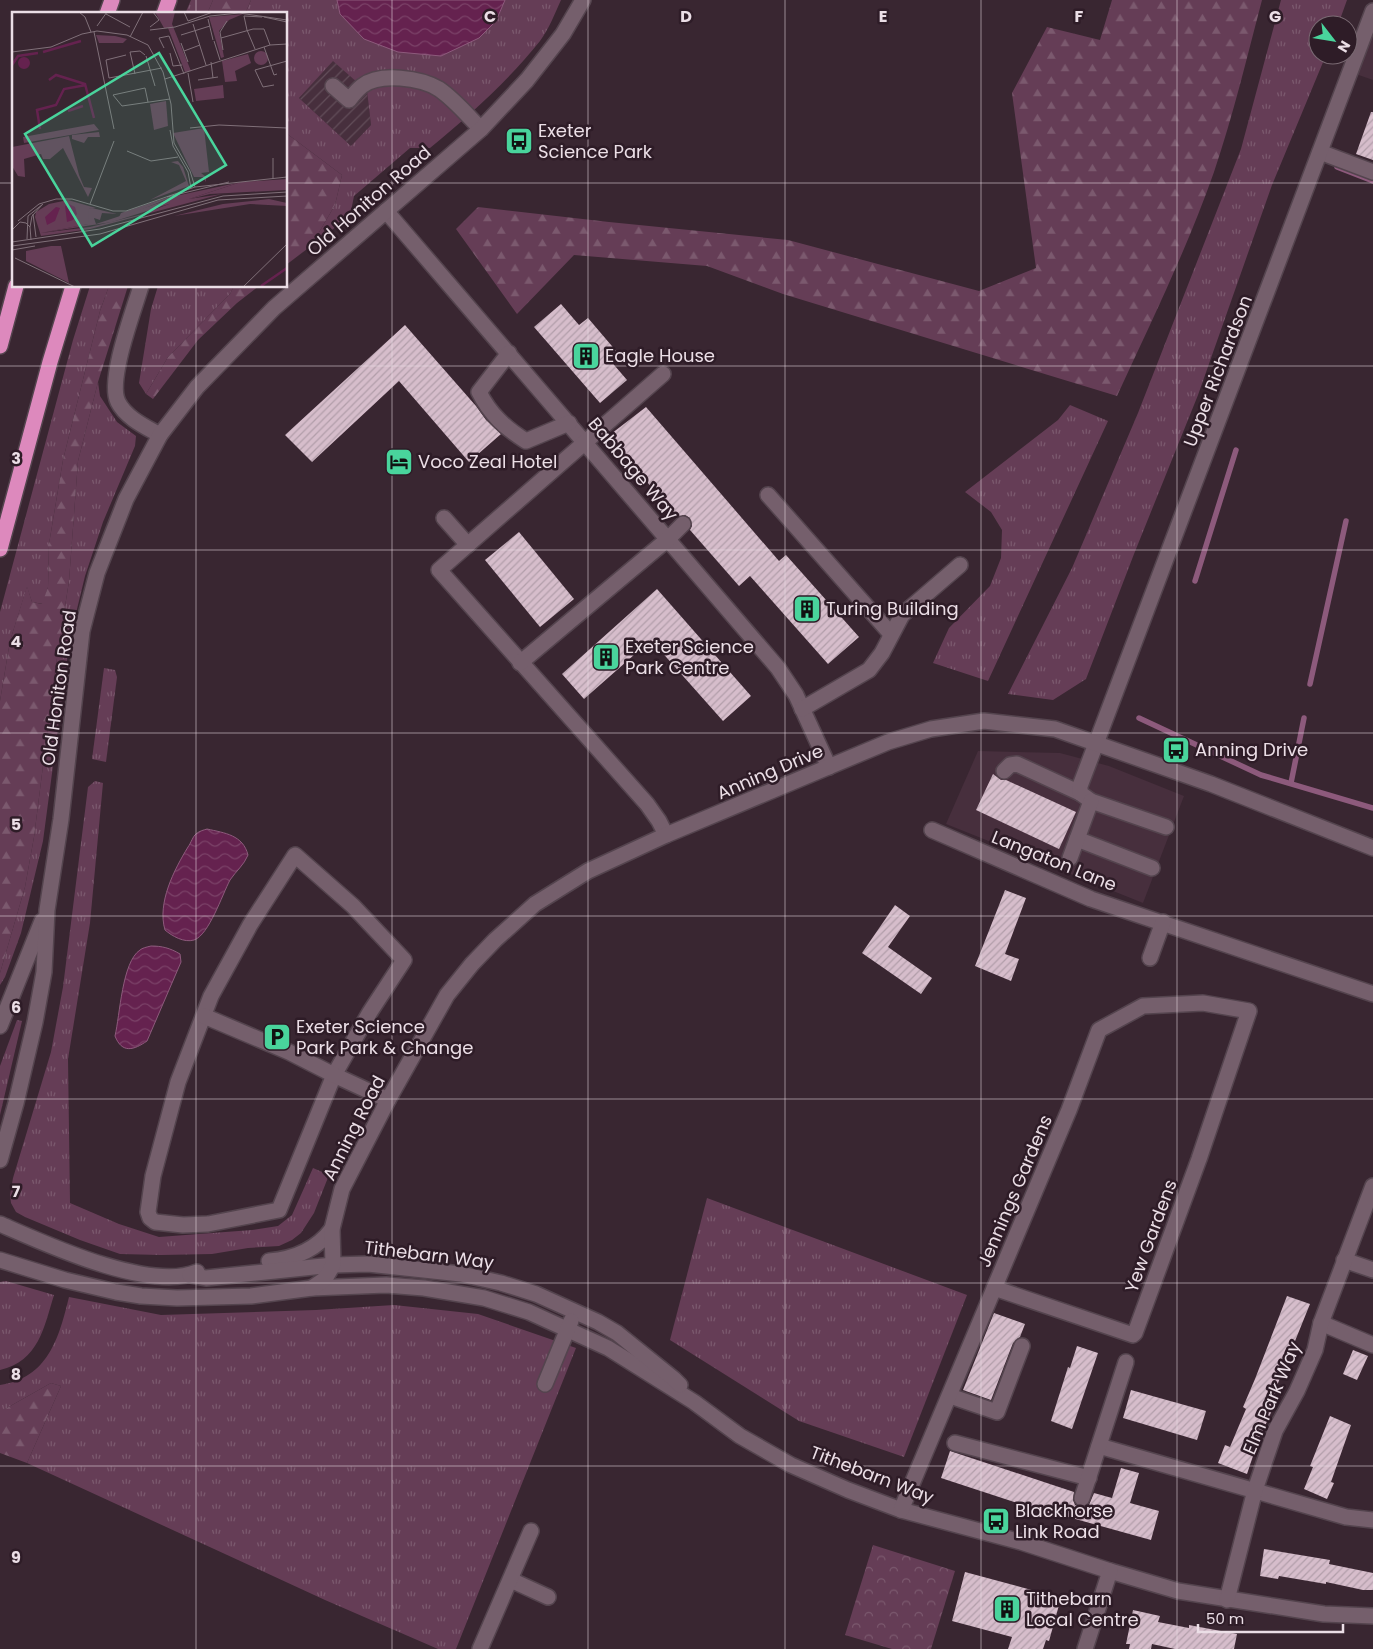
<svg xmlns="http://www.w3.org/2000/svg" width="1373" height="1649" font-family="Poppins,sans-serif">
  <defs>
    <pattern id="industrial-furrows" width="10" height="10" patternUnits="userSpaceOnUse" patternTransform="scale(1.25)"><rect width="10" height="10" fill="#472f3d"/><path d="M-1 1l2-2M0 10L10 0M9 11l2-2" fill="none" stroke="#624d59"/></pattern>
    <pattern id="grass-tufts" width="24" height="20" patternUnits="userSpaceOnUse" patternTransform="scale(1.25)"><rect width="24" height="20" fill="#653d56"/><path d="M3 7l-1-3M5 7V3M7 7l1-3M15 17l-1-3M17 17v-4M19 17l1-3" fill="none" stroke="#7b596e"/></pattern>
    <pattern id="forest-firs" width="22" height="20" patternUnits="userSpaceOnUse" patternTransform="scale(1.25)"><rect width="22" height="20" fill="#653d56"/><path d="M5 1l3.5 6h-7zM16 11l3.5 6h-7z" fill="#7b596e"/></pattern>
    <pattern id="park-crowns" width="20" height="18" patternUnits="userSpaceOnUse" patternTransform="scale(1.25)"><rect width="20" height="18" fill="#653d56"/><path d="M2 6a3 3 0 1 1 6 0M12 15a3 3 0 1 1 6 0" fill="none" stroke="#7b596e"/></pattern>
    <pattern id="water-waves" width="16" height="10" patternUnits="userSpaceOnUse" patternTransform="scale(1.25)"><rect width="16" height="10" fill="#65224f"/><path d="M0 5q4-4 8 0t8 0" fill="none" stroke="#7b4268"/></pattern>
    <pattern id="building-hatch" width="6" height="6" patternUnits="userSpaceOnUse" patternTransform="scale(1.25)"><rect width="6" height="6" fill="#d6bdcb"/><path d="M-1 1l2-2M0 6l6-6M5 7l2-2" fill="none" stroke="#b29eaa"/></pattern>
  </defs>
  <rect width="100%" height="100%" fill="#392631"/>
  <g fill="#472f3d">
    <polygon points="1373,25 1373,80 1353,73"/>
    <polygon points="978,751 1060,753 1109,766 1184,796 1143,903 946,824"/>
  </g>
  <polygon fill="url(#industrial-furrows)" points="333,60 367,91 371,125 351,146 299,98"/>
  <g fill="url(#grass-tufts)" fill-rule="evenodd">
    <polygon points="191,0 213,0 207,14 185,14"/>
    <path d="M 251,0 L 337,0 L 340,14 L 496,21 L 505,0 L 561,0 C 555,13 549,29 540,41 C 508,81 469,116 430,148 L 410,148 L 354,196 L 350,216 L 311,246 L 335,205 L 342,175 L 286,133 L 286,14 L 245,14 ZM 333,61 L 367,91 L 371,125 L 351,146 L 299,98 Z"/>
    <polygon points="1281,0 1347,0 1338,25 1318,25 1318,55 1326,55 1272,185 1198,395 1134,554 1086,679 1053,700 1008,694 1072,568 1138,413 1241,149"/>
    <polygon points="90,286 109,286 100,311 63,460 49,544 48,587 43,604 32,602 27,587 10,641 0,701 0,612 73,340"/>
    <polygon points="158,286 234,286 230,294 168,357 146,394 139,383 151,309"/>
    <polygon points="98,382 100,396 117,422 136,436 135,446 103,522 85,576 70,638 43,841 21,933 5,977 0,985 0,973 25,887 34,837 55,671 69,581 78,461"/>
    <polygon points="1070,405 1108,421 988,681 933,663 949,628 990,586 1001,558 1002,530 991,512 965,492 1058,420"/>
    <polygon points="104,668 115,670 117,677 106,762 92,759"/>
    <polygon points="95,781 103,783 90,923 68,1059 70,1203 119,1224 159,1237 252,1230 278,1226 292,1215 313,1168 329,1175 314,1213 301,1233 292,1240 279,1246 248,1248 212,1254 161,1255 120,1254 80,1240 25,1217 16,1212 11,1203 10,1195 13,1178 51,1052 63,987 88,787"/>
    <polygon points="17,1020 22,1021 0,1115 0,1066"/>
    <polygon points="707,1198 967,1295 904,1457 799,1421 670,1340"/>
    <path d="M 6,1281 L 54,1295 C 44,1327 39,1361 0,1370 L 0,1282 Z"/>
    <path d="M 69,1297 L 161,1315 L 316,1310 L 394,1305 L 478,1314 L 576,1348 L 456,1649 L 438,1649 L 325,1600 L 27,1463 L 61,1386 L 51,1383 L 5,1409 L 0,1409 L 0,1385 C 48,1378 59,1338 69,1297 Z"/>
  </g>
  <g fill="url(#forest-firs)">
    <polygon points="213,0 251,0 245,14 207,14"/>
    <path d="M 1112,0 L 1262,0 C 1247,57 1233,116 1214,172 C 1187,249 1151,322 1117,396 L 783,294 L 707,266 L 574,255 L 517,314 L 456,229 L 478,207 L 609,222 L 788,240 L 979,291 L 1036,268 L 1012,93 L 1047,27 L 1100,40 Z"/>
    <polygon points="286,133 342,175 335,205 311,246 286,265"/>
    <polygon points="109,286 128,286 98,382 78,461 69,581 55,671 34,837 25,887 0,973 0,701 10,641 27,586 32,602 42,604 48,587 49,544 63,460 100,311"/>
    <polygon points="234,286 259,286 237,303 198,340 153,399 146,394 168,357 230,294"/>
    <polygon points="51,1383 61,1386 27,1463 0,1453 0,1409 5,1409"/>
  </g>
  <polygon fill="url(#park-crowns)" points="873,1545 955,1571 931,1649 892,1649 845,1635"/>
  <g fill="url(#water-waves)" stroke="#8d5a7c">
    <polygon points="337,0 505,0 496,21 479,38 441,56 398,52 364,39 340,14"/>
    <path d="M 207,829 C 225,833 243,835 248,855 C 244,865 236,871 230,880 C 222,895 209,935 194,940 C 184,943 172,936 165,930 C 157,903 174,870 188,847 C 191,843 193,836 196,834 C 199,831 204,830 207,829 Z"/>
    <path d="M 151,946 C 162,946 170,948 180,954 L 181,962 L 147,1041 C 134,1050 122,1054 115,1036 C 120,1015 122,962 140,950 C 142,948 147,947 151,946 Z"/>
  </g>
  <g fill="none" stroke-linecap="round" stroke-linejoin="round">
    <g stroke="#8d5a7c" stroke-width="5.5">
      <polyline points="1337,167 1373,181"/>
      <polyline points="1195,581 1236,450"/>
      <polyline points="1310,684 1346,521"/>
      <polyline points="1139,718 1261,775 1373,808"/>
      <polyline points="1291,783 1304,718"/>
    </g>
  </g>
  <g fill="url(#building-hatch)">
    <polygon points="1371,112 1373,112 1373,160 1356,154"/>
    <polygon points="561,304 579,325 588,318 617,352 609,359 627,380 600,403 534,327"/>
    <polygon points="405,325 476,406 486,420 501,434 469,462 399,381 312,462 285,435"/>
    <polygon points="646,407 779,561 786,555 859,637 828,664 750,576 739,586 690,530 692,526 690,518 685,515 678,517 607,437"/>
    <polygon points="519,532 574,599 540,627 485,560"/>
    <polygon points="657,589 751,696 723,721 651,640 584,699 562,674"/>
    <polygon points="993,774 1001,780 1006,780 1076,812 1059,849 976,810"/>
    <polygon points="1005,890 1026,898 1005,954 1019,959 1011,981 975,966"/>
    <polygon points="895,905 910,916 888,947 932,978 921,994 862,953"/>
    <polygon points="1287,1296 1310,1304 1274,1393 1276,1393 1271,1405 1274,1406 1258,1441 1247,1474 1218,1463 1225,1445 1230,1447 1246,1409 1243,1407 1255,1379"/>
    <polygon points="994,1313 1025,1324 1020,1337 1013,1343 991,1400 963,1390"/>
    <polygon points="1077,1346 1098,1353 1072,1429 1051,1421 1068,1367 1070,1368"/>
    <polygon points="1353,1350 1368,1356 1357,1380 1343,1374"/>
    <polygon points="1131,1390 1206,1411 1197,1440 1123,1418"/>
    <polygon points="1330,1416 1351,1425 1331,1482 1334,1483 1327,1499 1304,1489 1313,1467 1310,1466"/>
    <polygon points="950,1451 1074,1492 1073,1500 1075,1505 1080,1507 1089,1505 1094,1493 1112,1498 1121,1468 1139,1473 1130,1503 1159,1511 1151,1540 1061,1515 1060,1517 941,1478"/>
    <polygon points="1264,1549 1330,1560 1329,1564 1373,1573 1373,1590 1363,1590 1326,1582 1326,1584 1279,1576 1278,1579 1260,1576"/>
    <polygon points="965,1572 1061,1598 1049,1641 1046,1640 1043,1649 1008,1649 1012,1637 952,1621"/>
    <polygon points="1133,1610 1160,1616 1158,1622 1189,1628 1189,1625 1237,1634 1234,1649 1175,1649 1152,1644 1151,1649 1129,1649 1130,1644 1126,1644"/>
  </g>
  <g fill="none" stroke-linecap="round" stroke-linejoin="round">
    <g stroke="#54444e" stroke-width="18">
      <g id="minor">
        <path d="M 333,86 L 349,100 C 353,95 357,90 362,86 C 380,72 421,78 439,89 C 455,100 468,116 481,129"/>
        <polyline points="1320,152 1373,172"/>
        <polyline points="386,211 778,668 796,695 829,767"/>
        <path d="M 141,286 C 134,310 107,380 118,402 C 126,418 146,427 160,435"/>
        <path d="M 509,353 L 479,392 C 490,414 505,428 526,441 L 569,423"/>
        <polyline points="663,374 439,570 647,804 659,821 666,835"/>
        <polyline points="768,495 891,634"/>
        <polyline points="444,518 468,545"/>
        <polyline points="520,663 668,539 683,524"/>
        <polyline points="802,709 869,670 882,653 902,615 960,565"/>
        <polyline points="1004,771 1010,765 1017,764 1080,793"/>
        <polyline points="1166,827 1091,801 1080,793 1080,786 1373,11"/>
        <polyline points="932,830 1091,899 1373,994"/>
        <polyline points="1077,839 1152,868"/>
        <polygon points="295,855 353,906 404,960 370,1012 334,1075 279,1210 208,1224 183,1225 155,1222 150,1218 148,1212 153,1176 178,1082 211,996 250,925"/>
        <polyline points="1070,858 1091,801"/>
        <polyline points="1150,958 1163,922"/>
        <polyline points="204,1016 289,1052 334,1075 388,1100"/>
        <polyline points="0,1026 42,921"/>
        <polyline points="0,1160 16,1103 35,1022 44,972 47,910 61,819 82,631 97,573 126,499 160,435 197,387 274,308 481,129 527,80 563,34 583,0"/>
        <path d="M 0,1224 C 46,1244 149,1292 197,1272"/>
        <polyline points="0,1260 65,1280 116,1292 141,1296 177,1298 251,1296 312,1288 386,1285 424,1288 484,1298 529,1312 608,1348 694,1402 740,1436 791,1465 848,1490 901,1510 1021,1542 1110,1571 1178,1591 1324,1614 1373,1616"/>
        <polyline points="1344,1260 1373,1270"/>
        <path d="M 269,1261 C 294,1259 317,1249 332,1229"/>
        <polyline points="190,1275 206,1278 333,1265 368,1264 461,1274 501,1283 536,1294 598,1322 617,1333 674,1379 680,1385"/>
        <polyline points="312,1288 325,1279 333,1265 332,1229 342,1189 388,1100 447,995 472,964 495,940 535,904 588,871 666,835 888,742 931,729 984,721 1055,729 1211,784 1373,848"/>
        <polyline points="1321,1323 1373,1345"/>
        <polyline points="545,1384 571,1321"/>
        <polyline points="950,1396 997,1412 1022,1346"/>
        <polyline points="955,1443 1089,1478"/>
        <polyline points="1099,1446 1346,1517 1373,1520"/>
        <polyline points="1082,1498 1126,1362"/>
        <polyline points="901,1510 1069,1110 1099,1030 1143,1006 1203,1003 1249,1011 1199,1159 1135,1333 1133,1335 994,1288"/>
        <polyline points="511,1580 548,1597"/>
        <polyline points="1227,1600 1255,1490 1275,1431 1297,1391 1315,1350 1321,1323 1373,1186"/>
        <polyline points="480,1649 531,1531"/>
        <polyline points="1085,1649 1110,1571"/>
      </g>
    </g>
    <g stroke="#54444e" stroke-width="18">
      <g id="highway">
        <polyline points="107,14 112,0"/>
        <polyline points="164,14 169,0"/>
        <polyline points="0,346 16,286"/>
        <polyline points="0,549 50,362 73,286"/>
      </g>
    </g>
    <use href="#minor" stroke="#755f6c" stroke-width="15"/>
    <use href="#highway" stroke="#dd89bd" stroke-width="15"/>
  </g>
  <path fill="none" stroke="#ebdee6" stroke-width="1" stroke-opacity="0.55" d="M 196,0 L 196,14M 392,0 L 392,1649M 588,0 L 588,1649M 785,0 L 785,1649M 981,0 L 981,1649M 1177,0 L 1177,1649M 0,183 L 14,183M 286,183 L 1373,183M 196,286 L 196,1649M 0,366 L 1373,366M 0,550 L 1373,550M 0,733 L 1373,733M 0,916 L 1373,916M 0,1099 L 1373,1099M 0,1283 L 1373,1283M 0,1466 L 1373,1466"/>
  <defs>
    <g id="bus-square" transform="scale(1.4375)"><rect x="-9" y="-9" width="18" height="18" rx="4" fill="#49d49c" stroke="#2e1c27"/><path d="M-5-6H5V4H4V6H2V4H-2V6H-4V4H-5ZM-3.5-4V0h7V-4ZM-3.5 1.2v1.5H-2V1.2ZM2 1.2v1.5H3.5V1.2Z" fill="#111"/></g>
    <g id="building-square" transform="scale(1.4375)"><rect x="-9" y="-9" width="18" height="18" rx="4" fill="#49d49c" stroke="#2e1c27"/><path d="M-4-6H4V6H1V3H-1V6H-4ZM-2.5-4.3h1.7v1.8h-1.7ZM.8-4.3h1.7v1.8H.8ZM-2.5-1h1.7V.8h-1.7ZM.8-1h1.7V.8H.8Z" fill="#111"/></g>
    <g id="hotel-square" transform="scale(1.4375)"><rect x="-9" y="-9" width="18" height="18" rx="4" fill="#49d49c" stroke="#2e1c27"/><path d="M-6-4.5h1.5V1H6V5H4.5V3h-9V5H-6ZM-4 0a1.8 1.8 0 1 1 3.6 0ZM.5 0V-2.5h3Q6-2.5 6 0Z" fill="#111"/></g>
    <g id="parking-square" transform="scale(1.4375)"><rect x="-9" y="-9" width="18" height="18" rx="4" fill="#49d49c" stroke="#2e1c27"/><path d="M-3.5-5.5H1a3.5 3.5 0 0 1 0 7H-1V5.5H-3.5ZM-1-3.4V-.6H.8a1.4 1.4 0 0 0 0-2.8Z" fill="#111"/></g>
  </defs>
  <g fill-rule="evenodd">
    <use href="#bus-square" x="519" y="141"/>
    <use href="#building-square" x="586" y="356"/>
    <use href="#hotel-square" x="399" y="462"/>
    <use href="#building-square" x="807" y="609"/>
    <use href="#building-square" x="606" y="657"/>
    <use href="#bus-square" x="1176" y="750"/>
    <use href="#parking-square" x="277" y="1037"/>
    <use href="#bus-square" x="996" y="1521"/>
    <use href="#building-square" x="1007" y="1609"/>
  </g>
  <g text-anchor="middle" stroke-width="5" stroke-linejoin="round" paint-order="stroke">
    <g font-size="18" fill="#ebdee6" stroke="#2e1c27" text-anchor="start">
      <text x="538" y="137">Exeter<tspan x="538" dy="21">Science Park</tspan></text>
      <text x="605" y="362">Eagle House</text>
      <text x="418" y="468">Voco Zeal Hotel</text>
      <text x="826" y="615">Turing Building</text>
      <text x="625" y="653">Exeter Science<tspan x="625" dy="21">Park Centre</tspan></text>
      <text x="1195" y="756">Anning Drive</text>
      <text x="296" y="1033">Exeter Science<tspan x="296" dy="21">Park Park &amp; Change</tspan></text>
      <text x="1015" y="1517">Blackhorse<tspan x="1015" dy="21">Link Road</tspan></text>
      <text x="1026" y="1605">Tithebarn<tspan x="1026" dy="21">Local Centre</tspan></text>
    </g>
    <g font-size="18" fill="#ebdee6" stroke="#2e1c27">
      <text transform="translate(369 201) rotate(-41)" y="6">Old Honiton Road</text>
      <text transform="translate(1218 371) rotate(-69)" y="6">Upper Richardson</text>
      <text transform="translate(633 469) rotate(50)" y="6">Babbage Way</text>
      <text transform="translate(59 688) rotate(-82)" y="6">Old Honiton Road</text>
      <text transform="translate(770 772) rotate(-23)" y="6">Anning Drive</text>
      <text transform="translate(1054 861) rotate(22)" y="6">Langaton Lane</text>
      <text transform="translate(354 1128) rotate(-63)" y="6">Anning Road</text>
      <text transform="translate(1015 1191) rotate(-67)" y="6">Jennings Gardens</text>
      <text transform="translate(1151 1236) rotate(-70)" y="6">Yew Gardens</text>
      <text transform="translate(429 1255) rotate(7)" y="6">Tithebarn Way</text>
      <text transform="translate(1272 1398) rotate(-67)" y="6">Elm Park Way</text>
      <text transform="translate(872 1475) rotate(21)" y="6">Tithebarn Way</text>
    </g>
  </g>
  <g transform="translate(12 12)">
    <rect width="275" height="275" fill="#392631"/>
    <path d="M 143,0 L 163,0 L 160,12 L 179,59 L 173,60 L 156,16 L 152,16 ZM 231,2 L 217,8 L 207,19 L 212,45 L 209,46 L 197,5 ZM 84,23 L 103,24 L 115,27 L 111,31 L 87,31 ZM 236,42 L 239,51 L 223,59 L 225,69 L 213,70 L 210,49 ZM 154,89 L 156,114 L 142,118 L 138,92 ZM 82,112 L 87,118 L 12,131 L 11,125 ZM 192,116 L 197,160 L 189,161 L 194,165 L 194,170 L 191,165 L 182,165 L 161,121 ZM 87,120 L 88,125 L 76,125 L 72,131 L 60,127 L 60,123 ZM 159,150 L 166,149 L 171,155 L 177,174 L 138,188 L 174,169 L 167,153 ZM 229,170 L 177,187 L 210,182 L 78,217 L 29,224 L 23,205 L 24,200 L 37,192 L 56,188 L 84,196 L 77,197 L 77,212 L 29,221 L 78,215 L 131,202 L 157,192 L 158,186 L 106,207 L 109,201 L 154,186 Z" fill="#653d56"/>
    <path d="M 57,124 L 67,163 L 72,175 L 80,176 L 76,185 L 51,136 L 38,147 L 31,147 L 29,142 L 12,147 L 13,165 L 6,164 L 0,154 L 0,135 ZM 275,167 L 275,178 L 198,182 L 174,188 L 229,170 ZM 162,186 L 157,192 L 100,210 L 29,221 L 76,212 L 77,197 L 80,196 L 105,202 L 90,201 L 88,208 L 82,206 L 84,212 ZM 257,187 L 275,191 L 275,194 L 238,192 L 162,204 L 211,192 ZM 39,234 L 49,234 L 57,271 L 14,249 L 14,239 Z" fill="#653d56"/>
    <path d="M242 46a7 7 0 1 1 14 0a7 7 0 1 1-14 0Z" fill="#653d56"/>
    <path d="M 211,73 L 212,86 L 184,89 L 182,77 Z" fill="#653d56"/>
    <path d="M6 51a6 6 0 1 1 12 0a6 6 0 1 1-12 0ZM 57,192 L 63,195 L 65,202 L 61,208 L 55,210 L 53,194 ZM 44,195 L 48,196 L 43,209 L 35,213 L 33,205 Z" fill="#65224f"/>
    <path fill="none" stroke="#65224f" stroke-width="2.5" d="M 31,40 L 69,29M 0,53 L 6,44 L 26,41M 37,68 L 44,63 L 73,72 L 82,106M 56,99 L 71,94M 28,117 L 25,98 L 44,93 L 52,77 L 74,73M 249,274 L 275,256"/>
    <path fill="none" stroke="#807079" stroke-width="1" d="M 67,0 L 73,5 L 79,20M 172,0 L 176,9 L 201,0M 94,2 L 118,15M 252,5 L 275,10M 196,7 L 201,28M 181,12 L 194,53M 85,14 L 95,0M 138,15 L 147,8 L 141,0M 138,18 L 163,15 L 198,4 L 227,1 L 275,8M 235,18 L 232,4 L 250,5M 235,18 L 243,37M 82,20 L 102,117M 169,23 L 198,14M 118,25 L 131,0M 209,26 L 241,17 L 252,17 L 258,33M 202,29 L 208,48M 169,31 L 176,50M 252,35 L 262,63 L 265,62M 152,36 L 147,26 L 157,24 L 172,62M 211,38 L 208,20 L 215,9M 172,39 L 188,33M 0,40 L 39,35 L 70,22 L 85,19 L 115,23 L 136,33 L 151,60 L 159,92 L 162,131 L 178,159 L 183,175M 158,41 L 161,54 L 170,53M 114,43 L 94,48 L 97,66 L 150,56M 134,44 L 143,74M 199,50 L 201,66M 176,61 L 181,90M 123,62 L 118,40 L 128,39 L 133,43M 153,67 L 258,33 L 275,32M 186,68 L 206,65M 262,73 L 251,75 L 243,58 L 275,49M 136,90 L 133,76 L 101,83 L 110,94 L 158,87M 178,116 L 207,113 L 275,116M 158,118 L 161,134 L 176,160 L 179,176M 115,139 L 139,149 L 166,145M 261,146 L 261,167M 155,185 L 217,170M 78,192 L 102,129M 21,202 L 24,225M 6,209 L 27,192 L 44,187 L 60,187 L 101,199 L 114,199 L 183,175 L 275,165M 18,215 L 20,204 L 30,193M 0,218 L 8,210 L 14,211 L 18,215 L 19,228M 15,227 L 16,204 L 31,192M 0,230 L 88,217 L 211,184 L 275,180M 0,234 L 88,222 L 206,188 L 275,184M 0,238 L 23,234M 3,246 L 63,275M 231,275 L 275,232"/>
    <path fill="#49d49c" fill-opacity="0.15" stroke="#49d49c" stroke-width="2.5" d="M 147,41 L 214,153 L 80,234 L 13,122 Z"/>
    <rect width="275" height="275" fill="none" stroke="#ebdee6" stroke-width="2.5"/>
  </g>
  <g font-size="16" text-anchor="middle" font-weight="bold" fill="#ebdee6" stroke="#2e1c27" stroke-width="5" stroke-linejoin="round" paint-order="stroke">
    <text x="490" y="22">C</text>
    <text x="686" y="22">D</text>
    <text x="883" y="22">E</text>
    <text x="1079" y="22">F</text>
    <text x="1275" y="22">G</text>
    <text x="16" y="464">3</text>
    <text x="16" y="647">4</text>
    <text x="16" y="830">5</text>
    <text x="16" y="1013">6</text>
    <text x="16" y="1197">7</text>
    <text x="16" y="1380">8</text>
    <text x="16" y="1563">9</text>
  </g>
  <g transform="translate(1333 40) rotate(121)"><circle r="24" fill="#2e1c27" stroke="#7a6a73"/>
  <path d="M0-4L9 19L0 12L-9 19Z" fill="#49d49c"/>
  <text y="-8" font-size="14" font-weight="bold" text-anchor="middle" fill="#ebdee6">N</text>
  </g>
  <path d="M1198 1624v8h145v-8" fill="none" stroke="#ebdee6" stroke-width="2.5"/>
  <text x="1206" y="1624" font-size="15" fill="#ebdee6" stroke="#2e1c27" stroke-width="4" paint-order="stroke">50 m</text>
</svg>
